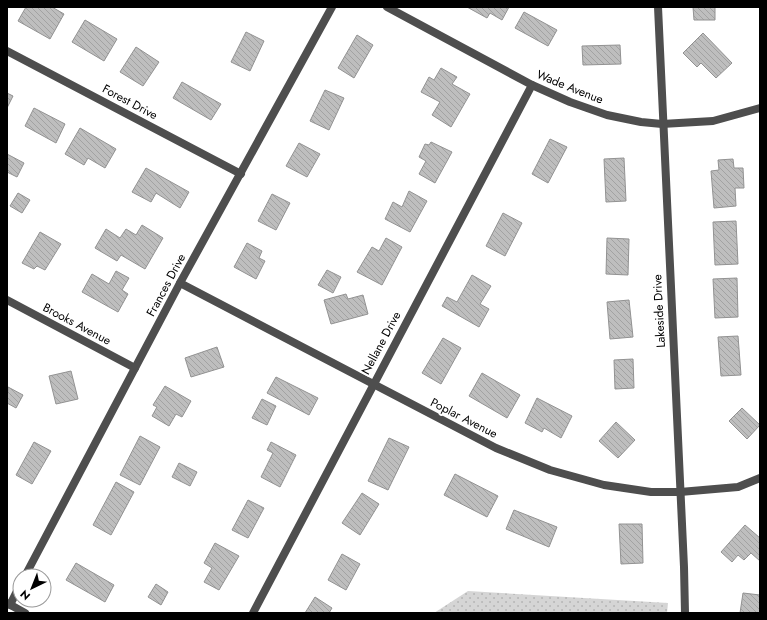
<svg xmlns="http://www.w3.org/2000/svg" width="767" height="620" font-family="Jost,sans-serif">
  <defs>
    <pattern id="park-dots" width="8" height="8" patternUnits="userSpaceOnUse"><rect width="8" height="8" fill="#d5d5d5"/><path d="M2 2h.1M6 6h.1" fill="none" stroke="#b5b5b5" stroke-width="1.8" stroke-linecap="round"/></pattern>
    <pattern id="building-back-hatch" width="6" height="6" patternUnits="userSpaceOnUse"><rect width="6" height="6" fill="#bebebe"/><path d="M-1 5l2 2M0 0l6 6M5-1l2 2" fill="none" stroke="#a2a2a2"/></pattern>
  </defs>
  <rect width="100%" height="100%" fill="#fff"/>
  <polygon fill="url(#park-dots)" points="468,591 668,603 667,613 434,613"/>
  <g fill="url(#building-back-hatch)" stroke="#929292">
    <polygon points="26,7 52,7 64,14 50,39 18,21"/>
    <polygon points="467,7 509,7 502,20 490,13 487,18"/>
    <polygon points="693,7 715,7 715,20 694,20"/>
    <polygon points="524,12 557,30 548,46 515,28"/>
    <polygon points="85,20 117,39 104,61 72,42"/>
    <polygon points="246,32 264,41 250,71 231,62"/>
    <polygon points="703,33 732,63 716,78 701,63 697,67 683,53"/>
    <polygon points="357,35 373,45 354,78 338,68"/>
    <polygon points="620,45 621,64 583,65 582,46"/>
    <polygon points="136,47 159,62 143,86 120,72"/>
    <polygon points="441,68 457,77 452,84 470,94 451,127 432,115 440,102 421,92 429,77 434,80"/>
    <polygon points="182,82 221,104 211,120 173,98"/>
    <polygon points="325,90 344,98 329,130 310,121"/>
    <polygon points="7,93 13,96 7,108"/>
    <polygon points="34,108 65,124 56,143 25,126"/>
    <polygon points="80,128 116,149 105,168 88,158 84,165 65,154"/>
    <polygon points="550,139 567,147 548,183 532,174"/>
    <polygon points="431,142 452,152 435,183 419,174 426,161 419,157 425,144 429,145"/>
    <polygon points="299,143 320,154 307,177 286,166"/>
    <polygon points="7,154 24,163 17,177 7,172"/>
    <polygon points="624,158 626,201 606,202 604,159"/>
    <polygon points="733,159 734,168 743,168 744,188 735,188 736,206 714,208 711,171 719,170 718,160"/>
    <polygon points="146,168 189,192 180,208 156,193 151,202 132,192"/>
    <polygon points="409,191 427,201 410,232 385,219 393,202 402,207"/>
    <polygon points="18,193 30,200 22,213 10,206"/>
    <polygon points="272,194 290,203 276,230 258,221"/>
    <polygon points="503,213 522,223 505,256 486,246"/>
    <polygon points="736,221 738,264 715,265 713,222"/>
    <polygon points="142,225 163,238 145,269 121,255 117,261 95,248 106,229 120,238 126,229 136,235"/>
    <polygon points="40,232 61,244 45,270 37,266 34,269 22,263"/>
    <polygon points="386,238 402,247 382,285 357,272 372,247 379,251"/>
    <polygon points="607,238 629,239 628,275 606,274"/>
    <polygon points="247,243 262,251 259,258 265,261 256,279 234,267"/>
    <polygon points="327,270 341,277 333,293 318,285"/>
    <polygon points="116,271 129,278 122,290 128,294 118,312 82,292 92,274 109,284"/>
    <polygon points="472,275 491,286 480,304 489,309 479,327 442,306 447,297 457,302"/>
    <polygon points="737,278 738,317 715,318 713,279"/>
    <polygon points="346,294 348,299 363,295 368,314 331,324 324,300"/>
    <polygon points="629,300 633,337 610,339 607,302"/>
    <polygon points="738,336 741,375 721,376 718,337"/>
    <polygon points="443,338 461,348 441,384 422,373"/>
    <polygon points="217,347 224,367 191,377 185,358"/>
    <polygon points="633,359 634,388 615,389 614,360"/>
    <polygon points="71,371 78,399 56,404 49,376"/>
    <polygon points="482,373 520,395 507,418 469,396"/>
    <polygon points="276,377 318,398 309,415 267,393"/>
    <polygon points="165,386 191,401 182,417 176,414 169,426 152,416 157,407 153,405"/>
    <polygon points="8,387 23,395 16,408 7,403"/>
    <polygon points="537,398 572,416 561,438 544,428 542,432 525,423"/>
    <polygon points="262,399 276,406 267,425 252,418"/>
    <polygon points="742,408 760,425 747,439 729,421"/>
    <polygon points="616,422 635,440 618,458 599,441"/>
    <polygon points="140,436 160,447 140,485 120,475"/>
    <polygon points="389,438 409,447 388,490 368,481"/>
    <polygon points="34,442 51,451 32,484 16,475"/>
    <polygon points="271,442 296,455 280,487 261,477 273,453 267,450"/>
    <polygon points="179,463 197,472 190,486 172,477"/>
    <polygon points="455,474 498,496 487,517 444,495"/>
    <polygon points="116,482 134,492 111,535 93,525"/>
    <polygon points="362,493 379,504 360,535 342,523"/>
    <polygon points="248,500 264,508 248,538 232,530"/>
    <polygon points="514,510 557,527 549,547 506,529"/>
    <polygon points="619,524 642,524 643,563 621,564"/>
    <polygon points="745,525 760,538 760,561 751,553 744,560 738,555 732,562 721,552"/>
    <polygon points="215,543 239,556 219,590 204,582 212,568 204,563"/>
    <polygon points="342,554 360,564 346,590 328,580"/>
    <polygon points="76,563 114,585 105,602 66,580"/>
    <polygon points="156,584 168,592 161,605 148,597"/>
    <polygon points="743,593 760,595 760,613 740,613"/>
    <polygon points="315,597 332,608 329,613 305,613"/>
  </g>
  <g fill="none" stroke-linecap="round" stroke-linejoin="round">
    <g stroke="#4e4e4e" stroke-width="8">
      <polyline points="387,7 532,85 570,102 607,115 641,122 662,124 713,121 760,108"/>
      <polyline points="658,7 684,567 685,613"/>
      <polyline points="7,51 241,174"/>
      <polyline points="180,283 496,448 550,470 604,485 651,492 680,492 738,487 760,478"/>
      <polyline points="7,300 135,368"/>
      <polyline points="25,576 180,283 332,7"/>
      <polyline points="7,603 25,613"/>
      <polyline points="10,605 20,585"/>
      <polyline points="253,613 532,85"/>
    </g>
  </g>
  <g text-anchor="middle" stroke-width="4" stroke-linejoin="round" paint-order="stroke">
    <g font-size="12" fill="#000" stroke="#fff">
      <text transform="translate(570 87) rotate(22)" y="4">Wade Avenue</text>
      <text transform="translate(130 102) rotate(28)" y="4">Forest Drive</text>
      <text transform="translate(166 285) rotate(-62)" y="4">Frances Drive</text>
      <text transform="translate(659 311) rotate(-93)" y="4">Lakeside Drive</text>
      <text transform="translate(77 324) rotate(28)" y="4">Brooks Avenue</text>
      <text transform="translate(381 343) rotate(-62)" y="4">Nellane Drive</text>
      <text transform="translate(464 418) rotate(27)" y="4">Poplar Avenue</text>
    </g>
  </g>
  <rect width="767" height="620" fill="none" stroke="#000000" stroke-width="16"/>
  <g transform="translate(32 588) rotate(223)"><circle r="19" fill="#ffffff" stroke="#999999"/>
  <path d="M0-3L7 15L0 10L-7 15Z" fill="#000000"/>
  <text y="-6" font-size="11" font-weight="bold" text-anchor="middle" fill="#000000">N</text>
  </g>
</svg>
